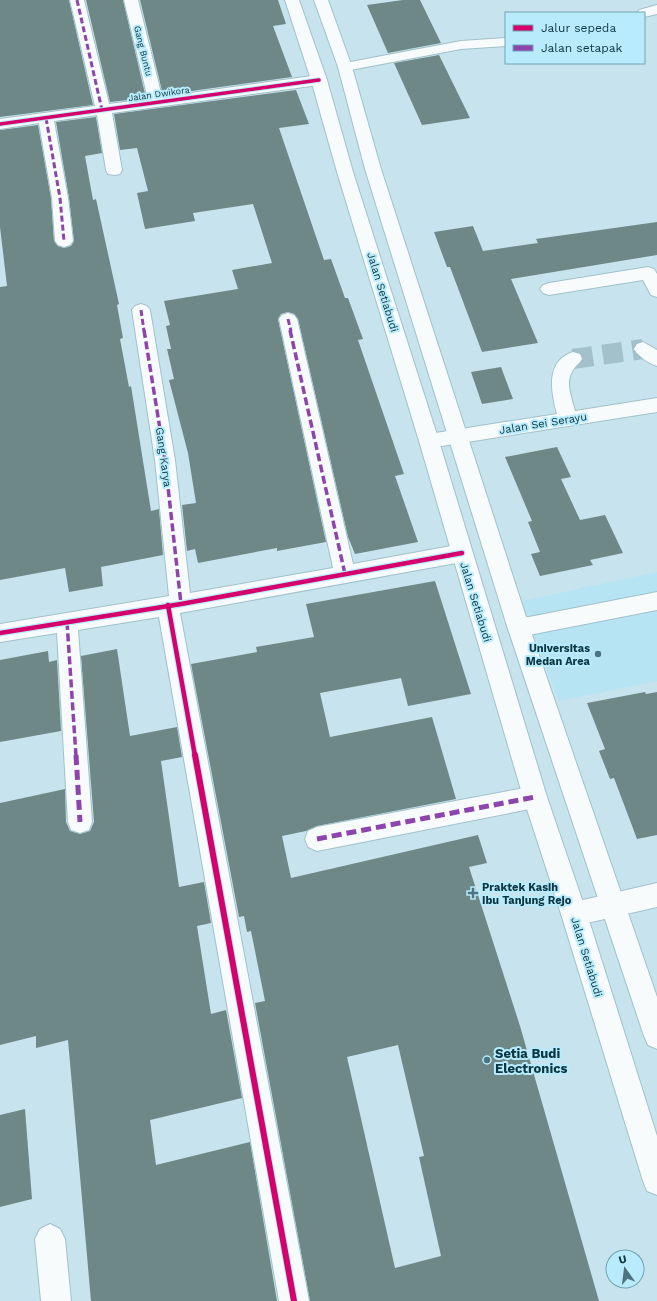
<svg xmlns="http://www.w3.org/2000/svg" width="657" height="1301" font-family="'Work Sans',sans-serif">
  <rect width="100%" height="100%" fill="#c7e4ee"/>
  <polygon fill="#b7e4f3" points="657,572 657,681 559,701 529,626 522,601"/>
  <g fill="#6e8887" fill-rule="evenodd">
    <polygon points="0,0 69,0 93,105 0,117"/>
    <polygon points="86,0 123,0 146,98 110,102"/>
    <polygon points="140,0 278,0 286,24 273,26 292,77 163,95"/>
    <polygon points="403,0 420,0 441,43 388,53 367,5"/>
    <polygon points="439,55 470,118 422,125 394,63"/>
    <polygon points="296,90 309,124 279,128 324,260 331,259 345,298 348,298 363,339 358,340 404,474 395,476 418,542 355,554 348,537 298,319 294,314 288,312 281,314 278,319 326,542 277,551 277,548 198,563 195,549 187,551 182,505 196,503 188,453 169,380 174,379 167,349 171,349 166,326 170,325 164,301 238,289 232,270 272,263 253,204 193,213 195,221 145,229 137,193 148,191 137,148 120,150 114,114"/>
    <polygon points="96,117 102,153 85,156 93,200 96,199 119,304 117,305 123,338 120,339 129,387 131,386 151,511 159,509 163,555 101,567 103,586 69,592 65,568 0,580 0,287 7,286 0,227 0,130 38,125 51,198 54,241 58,246 64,248 71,246 74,241 69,198 56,122"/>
    <polygon points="657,222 657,255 511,279 538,343 482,352 450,267 447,267 434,232 473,226 483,251 538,243 536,239"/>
    <polygon points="501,367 513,399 482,404 471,372"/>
    <polygon points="557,447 571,477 561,479 580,520 605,515 623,553 590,560 593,565 540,576 531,554 540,552 528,522 532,521 505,457"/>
    <path d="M 435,581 L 471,694 L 408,706 L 401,678 L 320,693 L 330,737 L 432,717 L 456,799 L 317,826 L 306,831 L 282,836 L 291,878 L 478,835 L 487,863 L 469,867 L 520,1026 L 599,1301 L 310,1301 L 255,1003 L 265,1001 L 251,931 L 247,932 L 244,916 L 239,917 L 191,664 L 257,652 L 256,647 L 314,637 L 306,604 ZM 398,1045 L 424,1156 L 419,1157 L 441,1256 L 395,1268 L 347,1057 Z"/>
    <polygon points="117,649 130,736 177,727 182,757 161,761 179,887 204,882 211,923 197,926 211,1014 226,1010 242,1098 150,1120 156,1165 250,1142 277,1301 91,1301 68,1040 36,1048 36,1036 0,1045 0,803 65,789 66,822 70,831 80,834 90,831 94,822 81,656"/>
    <polygon points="48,651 49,662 57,660 61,731 0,742 0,660"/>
    <polygon points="645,692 646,694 657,692 657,835 637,839 614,778 610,779 599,751 605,749 587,703"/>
    <polygon points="25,1109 32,1199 0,1207 0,1115"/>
  </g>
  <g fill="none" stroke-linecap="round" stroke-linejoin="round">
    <polyline stroke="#a2c1cb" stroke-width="20" stroke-dasharray="20 10" stroke-linecap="butt" points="573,359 643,349"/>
    <g stroke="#a1c1ca" stroke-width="2">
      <g id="minor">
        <polygon points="70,0 84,0 109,104 148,99 124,0 138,0 162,97 319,75 324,77 327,80 324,83 319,85 112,113 122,170 120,174 114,175 108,174 106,170 97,115 54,121 68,198 73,241 70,245 64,247 58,245 55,241 52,198 39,123 0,129 0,119 95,106"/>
        <polygon points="657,5 657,14 644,17 644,13 637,13 639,10"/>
        <polygon points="506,38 506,46 461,49 345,71 340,70 338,67 340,64 345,63 461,41"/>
        <polygon points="648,267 654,269 657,274 657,297 651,295 643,280 549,295 543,293 540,289 543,285 549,283"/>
        <polygon points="141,304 147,306 150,310 175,460 190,593 333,568 279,319 282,315 288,313 294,315 297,319 353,564 462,544 469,547 472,553 469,559 462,562 180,613 309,1301 279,1301 159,617 78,630 92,822 89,830 80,833 71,830 68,822 57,633 0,642 0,624 169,596 155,460 132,310 135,306"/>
        <path d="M 643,342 L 657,350 L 657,366 C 648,363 639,357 634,349 L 637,344 Z"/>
        <path d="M 573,352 L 580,354 L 582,359 C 579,364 574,367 572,372 C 565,383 572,399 575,411 L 657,398 L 657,412 L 429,448 L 422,446 L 419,441 L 422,436 L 429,434 L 557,414 C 551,392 545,361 573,352 Z"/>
        <polygon points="657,592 657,610 529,635 518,635 510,633 507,626 510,619 518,617 529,617"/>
        <polygon points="535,786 543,789 547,797 543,805 535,808 317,851 308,847 305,839 308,831 317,827"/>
        <polygon points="657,883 657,907 574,926 565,923 561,914 565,905 574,902"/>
        <polygon points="50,1224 60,1229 65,1239 71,1301 41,1301 35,1239 40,1229"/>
      </g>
    </g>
    <g stroke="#a1c1ca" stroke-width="2">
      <g id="major">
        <polygon points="285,0 299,0 327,80 353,172 439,441 547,797 587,914 657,1136 657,1195 647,1191 643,1181 561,914 523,797 419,441 337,172 311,80"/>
        <polygon points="314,0 328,0 352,67 381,169 529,626 657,997 657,1049 648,1045 644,1036 507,626 365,169 338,67"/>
      </g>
    </g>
    <use href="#minor" fill="#f7fbfc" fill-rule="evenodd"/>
    <use href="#major" fill="#f7fbfc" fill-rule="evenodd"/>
    <g stroke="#8e44ad" stroke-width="3" stroke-dasharray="6 3" stroke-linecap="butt">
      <polyline points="77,0 102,110"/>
      <polyline points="46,118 60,198 64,241"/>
      <polyline points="141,310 144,331"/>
      <polyline points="288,319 291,331"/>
    </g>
    <g stroke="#8e44ad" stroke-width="3.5" stroke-dasharray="8 3.5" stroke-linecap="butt">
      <polyline points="144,330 165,460 181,604"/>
      <polyline points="290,330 345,574"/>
      <polyline points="67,622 76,756"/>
    </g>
    <g stroke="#8e44ad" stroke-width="5" stroke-dasharray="10 5" stroke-linecap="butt">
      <polyline points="76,755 80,822"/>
      <polyline points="317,839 535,797"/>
    </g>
    <g stroke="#b8ecfd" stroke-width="5.5">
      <polyline id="cycleway-far2" points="0,124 319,80"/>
    </g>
    <g stroke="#b8ecfd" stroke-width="7">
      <g id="cycleway-far1">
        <polyline points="168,605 195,756"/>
        <polyline points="0,633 181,604 462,553"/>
      </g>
    </g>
    <g stroke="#b8ecfd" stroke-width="8">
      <polyline id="cycleway" points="195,755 294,1301"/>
    </g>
    <use href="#cycleway-far2" stroke="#d6006c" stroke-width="3.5"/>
    <use href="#cycleway-far1" stroke="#d6006c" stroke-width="4.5"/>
    <use href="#cycleway" stroke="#d6006c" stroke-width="6"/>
  </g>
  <g fill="#4d737e" stroke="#b8ecfd" stroke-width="1.5">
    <circle cx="598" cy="654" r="4"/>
    <path d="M471 887h4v4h4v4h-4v4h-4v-4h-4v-4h4z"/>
    <circle cx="487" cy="1060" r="4"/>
  </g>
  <g text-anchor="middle" stroke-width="4" stroke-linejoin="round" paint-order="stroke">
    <g font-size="9" fill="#0c3641" stroke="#b8ecfd">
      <text transform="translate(143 51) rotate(76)" y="3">Gang Buntu</text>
      <text transform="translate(159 94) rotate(-8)" y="3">Jalan Dwikora</text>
    </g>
    <g font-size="11" fill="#0c3641" stroke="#b8ecfd">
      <text transform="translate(383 292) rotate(73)" y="4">Jalan Setiabudi</text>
      <text transform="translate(543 423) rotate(-9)" y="4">Jalan Sei Serayu</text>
      <text transform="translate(164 457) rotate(82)" y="4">Gang Karya</text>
      <text transform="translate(476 602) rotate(73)" y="4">Jalan Setiabudi</text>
      <text transform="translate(587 957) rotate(73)" y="4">Jalan Setiabudi</text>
    </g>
    <g font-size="11" font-weight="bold" fill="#0c3641" stroke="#b8ecfd" text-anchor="end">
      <text x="590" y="652">Universitas<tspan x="590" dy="13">Medan Area</tspan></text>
      <text x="482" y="891" text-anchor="start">Praktek Kasih<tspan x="482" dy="13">Ibu Tanjung Rejo</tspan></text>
    </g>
    <g font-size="13" font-weight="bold" fill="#0c3641" stroke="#b8ecfd" text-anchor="start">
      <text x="495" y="1058">Setia Budi<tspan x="495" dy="15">Electronics</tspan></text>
    </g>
  </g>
  <rect x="505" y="12" width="140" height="52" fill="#b8ecfd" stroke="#73a3b2"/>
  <rect x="513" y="25" width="20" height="6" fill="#d6006c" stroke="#73a3b2"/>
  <text x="541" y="32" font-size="12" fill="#0c3641">Jalur sepeda</text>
  <rect x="513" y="45" width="20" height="6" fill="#8e44ad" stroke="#73a3b2"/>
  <text x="541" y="52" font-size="12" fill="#0c3641">Jalan setapak</text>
  <g transform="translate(625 1269) rotate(346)"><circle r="19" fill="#b8ecfd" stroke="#73a3b2"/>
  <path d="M0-3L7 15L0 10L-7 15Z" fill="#4d737e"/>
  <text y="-6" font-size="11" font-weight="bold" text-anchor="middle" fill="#0c3641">U</text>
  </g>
</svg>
